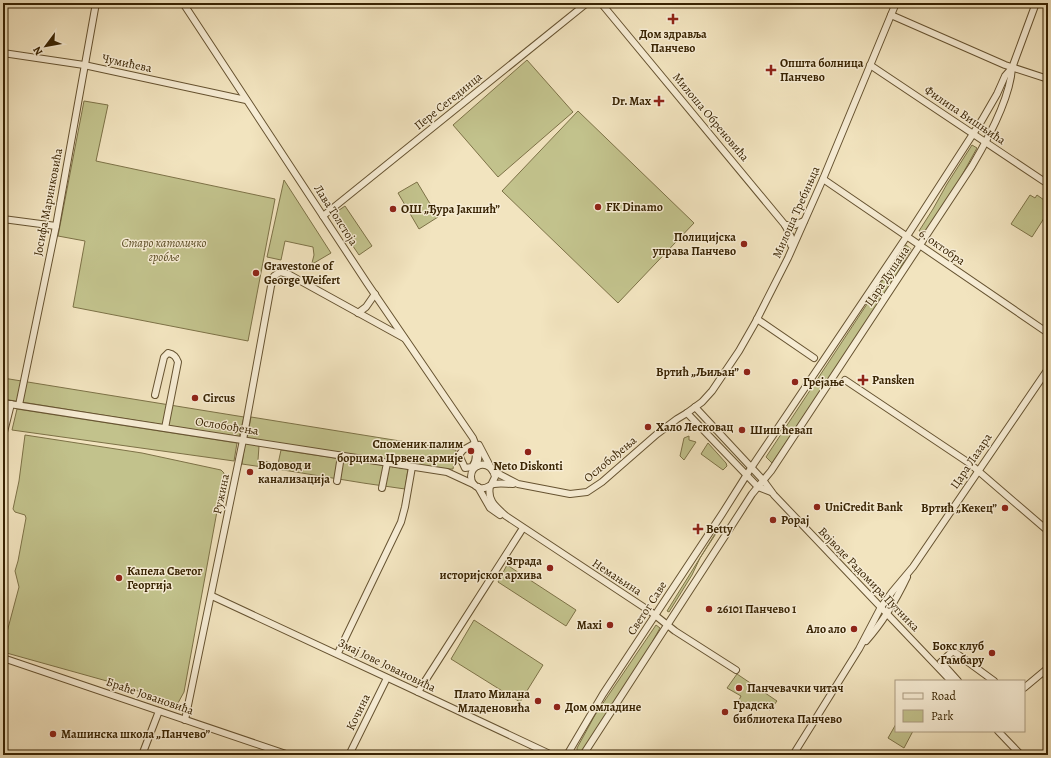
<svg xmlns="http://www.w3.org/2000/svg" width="1051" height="758" font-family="Alegreya,serif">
  <rect width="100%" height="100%" fill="#f2e4bf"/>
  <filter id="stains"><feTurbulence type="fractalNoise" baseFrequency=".005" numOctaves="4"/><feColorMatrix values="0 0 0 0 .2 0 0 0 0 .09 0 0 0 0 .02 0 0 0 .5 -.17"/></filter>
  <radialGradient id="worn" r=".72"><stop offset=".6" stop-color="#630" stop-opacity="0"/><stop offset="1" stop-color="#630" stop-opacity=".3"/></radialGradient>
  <g fill="#c2c28c" stroke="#7d7247">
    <polygon points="527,60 573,112 498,177 453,125"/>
    <polygon points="84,101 108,105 96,161 275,199 248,341 73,307 85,241 58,236"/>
    <polygon points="578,111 694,223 618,303 502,191"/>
    <polygon points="972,145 977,148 957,184 924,234 919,231 933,209 947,184"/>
    <polygon points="284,180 331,253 314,263 312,263 314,255 313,247 285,241 281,260 267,257"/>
    <polygon points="417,182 438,217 419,229 398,193"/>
    <polygon points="1048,193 1048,212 1032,237 1011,224 1030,195 1035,198 1037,195 1044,200"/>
    <polygon points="345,206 372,246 359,255 332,215"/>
    <polygon points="906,245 911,249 889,288 870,317 772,463 766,457"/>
    <polygon points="3,378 244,417 239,437 3,399"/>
    <polygon points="17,409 237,443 234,461 12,430"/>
    <polygon points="251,417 456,450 453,469 442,469 247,438"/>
    <polygon points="25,435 142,453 221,470 224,473 184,692 178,703 171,702 114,683 3,652 3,647 19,587 15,571 18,561 26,518 25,515 15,512 13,509 19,481"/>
    <polygon points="689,436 689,440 696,442 684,460 680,456 684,438"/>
    <path d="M 245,443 L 259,446 L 258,460 L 278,464 L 281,450 L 408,469 L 405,489 C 350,482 296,471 242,464 Z"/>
    <polygon points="708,443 726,463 727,466 723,470 701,454"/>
    <polygon points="718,529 719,529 700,558 692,575 669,612 667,611"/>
    <polygon points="507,565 576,610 566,626 498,582"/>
    <polygon points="474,620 543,665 520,702 451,659"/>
    <polygon points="656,625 660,628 640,664 580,755 579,755 577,753 577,748 595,715"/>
    <polygon points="737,674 777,701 770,710 754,702 750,707 739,700 741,696 727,688"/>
    <polygon points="896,724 896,731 913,731 904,748 888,738"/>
  </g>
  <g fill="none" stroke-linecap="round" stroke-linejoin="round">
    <g stroke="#665331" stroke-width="8">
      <g id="minor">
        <polyline points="183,3 367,283 473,438 479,453 477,466"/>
        <polyline points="601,3 785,225 791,237 791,245"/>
        <polyline points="891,15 1005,65 1048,79"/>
        <polyline points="3,53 84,65 246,100"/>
        <polyline points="870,65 1048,184"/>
        <polyline points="823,179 1048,333"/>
        <polyline points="323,216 587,3"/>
        <polyline points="3,219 56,226"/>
        <polyline points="785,225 795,225 804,221"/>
        <polyline points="358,313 366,307 375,294"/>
        <polyline points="757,319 814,358"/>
        <polyline points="845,380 969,463 1048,531"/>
        <path d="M 155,395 L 164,357 L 168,353 C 174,354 176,357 178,362 L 165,428"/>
        <polyline points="3,403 447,472 473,484"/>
        <polyline points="19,405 56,226 96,3"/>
        <polyline points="695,407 763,480 774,495 951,681"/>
        <polyline points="687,413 758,487 771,492"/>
        <polyline points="3,436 11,404"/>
        <path d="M 472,445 C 476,453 478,459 472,467 L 465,468 L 459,455 L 463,450 Z"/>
        <polyline points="479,445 491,468"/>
        <polyline points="493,471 518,484 570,494 587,492 602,482 657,434 677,419 687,413 702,402 712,391 739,351 755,323 788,258 823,179 896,3"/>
        <polyline points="337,481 341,456"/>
        <path d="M 491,485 L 495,477 C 494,470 488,463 480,465 C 468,468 468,485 480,488 C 486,490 489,485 494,484 C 501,483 507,484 513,484"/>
        <path d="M 490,486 C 487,501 496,507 506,516 L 651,612 L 675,631 L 736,670"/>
        <polyline points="478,487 490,508 500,515"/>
        <polyline points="382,488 387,463"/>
        <path d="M 212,596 C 325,648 439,702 552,755"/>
        <path d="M 866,641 C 883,622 896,600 907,577"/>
        <polyline points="338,653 401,522 405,507 412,467"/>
        <polyline points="3,658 289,755"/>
        <polyline points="958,681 941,662 953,651 994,681"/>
        <polyline points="1024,688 1048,668"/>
        <polyline points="418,692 523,528"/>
        <polyline points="185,720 243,440 271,286 274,276 280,272 288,274 404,338"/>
        <polyline points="998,731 1021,755"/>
        <polyline points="142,755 159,711"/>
        <polyline points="349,755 387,678"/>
        <polyline points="567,755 603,694 722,514 751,468 907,236 982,120 997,94 1005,76 1012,68"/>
        <path d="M 583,755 L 734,522 L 752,494 L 771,471 L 972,166 C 988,139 1010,99 1012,68 L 1036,3"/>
        <polyline points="793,755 859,649 881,607 892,592 913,567 1048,369"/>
      </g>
    </g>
    <use href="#minor" stroke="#f7edd5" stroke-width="6"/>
  </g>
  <g fill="#8f2418" stroke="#f7edd5" stroke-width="1.5">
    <path d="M671 13h4v4h4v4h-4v4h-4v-4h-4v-4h4z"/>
    <path d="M769 64h4v4h4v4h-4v4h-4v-4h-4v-4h4z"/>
    <path d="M657 95h4v4h4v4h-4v4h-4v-4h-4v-4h4z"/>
    <circle cx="598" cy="207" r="4"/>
    <circle cx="393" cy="209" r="4"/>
    <circle cx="744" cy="244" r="4"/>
    <circle cx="256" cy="273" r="4"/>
    <circle cx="747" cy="372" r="4"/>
    <path d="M861 374h4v4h4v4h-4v4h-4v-4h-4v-4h4z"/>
    <circle cx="795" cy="382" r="4"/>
    <circle cx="195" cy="398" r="4"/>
    <circle cx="648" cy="427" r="4"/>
    <circle cx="742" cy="430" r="4"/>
    <circle cx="471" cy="451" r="4"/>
    <circle cx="528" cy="452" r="4"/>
    <circle cx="250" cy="472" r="4"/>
    <circle cx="817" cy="507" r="4"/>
    <circle cx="1005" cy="508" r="4"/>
    <circle cx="773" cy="520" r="4"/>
    <path d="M696 523h4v4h4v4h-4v4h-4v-4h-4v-4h4z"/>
    <circle cx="550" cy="568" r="4"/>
    <circle cx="119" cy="578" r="4"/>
    <circle cx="709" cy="609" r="4"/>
    <circle cx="610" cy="625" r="4"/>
    <circle cx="854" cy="629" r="4"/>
    <circle cx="992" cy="653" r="4"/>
    <circle cx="739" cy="688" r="4"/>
    <circle cx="538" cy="701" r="4"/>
    <circle cx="557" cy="707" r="4"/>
    <circle cx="725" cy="712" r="4"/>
    <circle cx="53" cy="734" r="4"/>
  </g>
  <g text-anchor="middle" stroke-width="3" stroke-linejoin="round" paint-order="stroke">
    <g font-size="12" font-weight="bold" fill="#382302" stroke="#f7edd5" text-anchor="start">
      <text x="673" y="38" text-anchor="middle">Дом здравља<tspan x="673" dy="14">Панчево</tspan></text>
      <text x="780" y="67">Општа болница<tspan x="780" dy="14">Панчево</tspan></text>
      <text x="651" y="105" text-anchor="end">Dr. Max</text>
      <text x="606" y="211">FK Dinamo</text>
      <text x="401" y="213">ОШ „Ђура Јакшић”</text>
      <text x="736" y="241" text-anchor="end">Полицијска<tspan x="736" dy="14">управа Панчево</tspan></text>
      <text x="264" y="270">Gravestone of<tspan x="264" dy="14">George Weifert</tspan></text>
      <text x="739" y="376" text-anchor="end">Вртић „Љиљан”</text>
      <text x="872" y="384">Pansken</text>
      <text x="803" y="386">Грејање</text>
      <text x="203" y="402">Circus</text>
      <text x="656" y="431">Хало Лесковац</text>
      <text x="750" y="434">Шиш ћевап</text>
      <text x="463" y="448" text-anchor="end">Споменик палим<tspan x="463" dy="14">борцима Црвене армије</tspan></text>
      <text x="258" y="469">Водовод и<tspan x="258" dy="14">канализација</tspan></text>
      <text x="528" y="470" text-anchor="middle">Neto Diskonti</text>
      <text x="825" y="511">UniCredit Bank</text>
      <text x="997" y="512" text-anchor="end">Вртић „Кекец”</text>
      <text x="781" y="524">Popaj</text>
      <text x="706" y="533">Betty</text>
      <text x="542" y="565" text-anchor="end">Зграда<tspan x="542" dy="14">историјског архива</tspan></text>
      <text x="127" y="575">Капела Светог<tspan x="127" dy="14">Георгија</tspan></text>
      <text x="717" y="613">26101 Панчево 1</text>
      <text x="602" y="629" text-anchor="end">Maxi</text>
      <text x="846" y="633" text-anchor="end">Ало ало</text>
      <text x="984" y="650" text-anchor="end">Бокс клуб<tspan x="984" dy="14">Гамбару</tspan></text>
      <text x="747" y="692">Панчевачки читач</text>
      <text x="530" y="698" text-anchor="end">Плато Милана<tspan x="530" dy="14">Младеновића</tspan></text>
      <text x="733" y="709">Градска<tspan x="733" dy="14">библиотека Панчево</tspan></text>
      <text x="565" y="711">Дом омладине</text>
      <text x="61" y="738">Машинска школа „Панчево”</text>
    </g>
    <g font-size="12" fill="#382302" stroke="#f7edd5">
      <text transform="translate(127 63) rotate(12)" y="4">Чумићева</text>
      <text transform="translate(448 101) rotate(-39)" y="4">Пере Сегединца</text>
      <text transform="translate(965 115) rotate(34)" y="4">Филипа Вишњића</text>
      <text transform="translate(711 117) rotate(50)" y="4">Милоша Обреновића</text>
      <text transform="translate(48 202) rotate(-79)" y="4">Јосифа Маринковића</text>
      <text transform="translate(796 212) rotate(-66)" y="4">Милоша Требињца</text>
      <text transform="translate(336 215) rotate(57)" y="4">Лава Толстоја</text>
      <text transform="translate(942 247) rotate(35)" y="4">6. октобра</text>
      <text transform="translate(887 276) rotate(-56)" y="4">Цара Душана</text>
      <text transform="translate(227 426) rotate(9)" y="4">Ослобођења</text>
      <text transform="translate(610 459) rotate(-40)" y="4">Ослобођења</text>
      <text transform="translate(971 461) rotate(-56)" y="4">Цара Лазара</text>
      <text transform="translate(221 494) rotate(-78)" y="4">Ружина</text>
      <text transform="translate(617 577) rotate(33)" y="4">Немањина</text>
      <text transform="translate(869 579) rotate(46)" y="4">Војводе Радомира Путника</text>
      <text transform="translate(647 608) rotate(-57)" y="4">Светог Саве</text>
      <text transform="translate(387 665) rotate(26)" y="4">Змај Јове Јовановића</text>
      <text transform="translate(150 696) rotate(19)" y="4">Браће Јовановића</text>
      <text transform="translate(358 712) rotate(-64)" y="4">Кочина</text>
    </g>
    <g font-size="12" font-style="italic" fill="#5a4b24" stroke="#f7edd5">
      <text x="164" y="247">Старо католичко<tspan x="164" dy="14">гробље</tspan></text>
    </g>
  </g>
  <rect width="1051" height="758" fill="none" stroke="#f2e4bf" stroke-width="16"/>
  <rect x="4" y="4" width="1043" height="750" fill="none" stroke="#382302" stroke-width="2"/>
  <rect x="8" y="8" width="1035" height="742" fill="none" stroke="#382302"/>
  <rect x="895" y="680" width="130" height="52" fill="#f7edd5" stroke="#ab9c81"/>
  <rect x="903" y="693" width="20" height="6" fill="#f7edd5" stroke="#ab9c81"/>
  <text x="931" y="700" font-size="12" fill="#382302">Road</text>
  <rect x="903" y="710" width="20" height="12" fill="#c2c28c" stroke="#ab9c81"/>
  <text x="931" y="720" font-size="12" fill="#382302">Park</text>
  <g transform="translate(46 46) rotate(238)" stroke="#f7edd5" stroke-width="3" paint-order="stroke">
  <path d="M0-3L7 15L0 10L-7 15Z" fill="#382302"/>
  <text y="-6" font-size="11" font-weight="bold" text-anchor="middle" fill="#382302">N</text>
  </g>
  <rect width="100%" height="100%" filter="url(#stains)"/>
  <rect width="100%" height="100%" fill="url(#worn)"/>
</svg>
